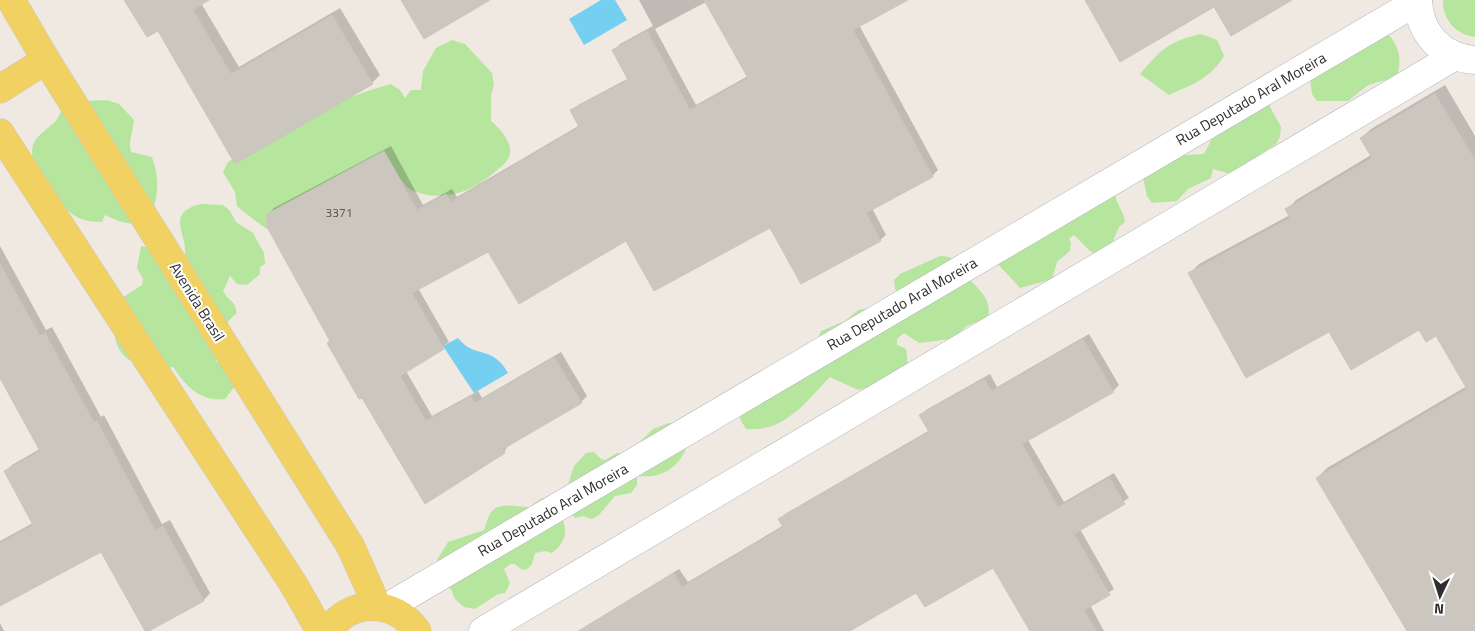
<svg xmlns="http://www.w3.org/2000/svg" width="1475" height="631" font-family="'Titillium Web',sans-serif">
  <rect width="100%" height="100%" fill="#efe9e1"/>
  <g fill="#b6e59e">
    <path d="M 1443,0 L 1475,0 L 1475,37 C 1456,35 1442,19 1443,0 Z"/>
    <path d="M 1387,33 C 1398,44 1402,57 1398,73 L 1392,78 L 1368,85 L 1348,101 L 1317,101 L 1312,94 L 1310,79 Z"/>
    <path d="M 1201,34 L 1217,40 L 1224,56 C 1210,79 1193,84 1169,95 L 1140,74 C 1162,49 1167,42 1201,34 Z"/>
    <path d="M 452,40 L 465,44 L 492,73 L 494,85 L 491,95 L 491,121 C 500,129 511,140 510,153 C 509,161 502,166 496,171 C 471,193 442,203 411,190 C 404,187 397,172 392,165 L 293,209 L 281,206 L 289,215 L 275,233 C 262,227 248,215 237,206 L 235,192 L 223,172 L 228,162 C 279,131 333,99 391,84 L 400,90 L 405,98 L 411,90 L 421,90 L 423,71 L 436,48 Z"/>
    <path d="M 107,100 L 119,104 L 134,120 C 133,132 128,140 131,152 L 152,157 C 160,180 159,199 148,221 C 132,227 120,222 105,215 L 102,222 C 94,222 86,221 79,218 C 61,210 26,166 33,145 C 36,136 47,129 54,123 C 59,118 62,108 65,102 Z"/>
    <polygon points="1269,105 1281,127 1280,137 1276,144 1261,154 1251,168 1235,175 1213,169 1211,178 1188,189 1177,201 1152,203 1147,196 1142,173 1178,153 1187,155 1204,154 1219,125"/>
    <path d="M 1115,191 C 1115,204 1124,211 1125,222 L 1119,227 L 1112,243 L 1100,254 L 1091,252 L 1074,235 L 1069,239 L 1071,243 L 1070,251 L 1057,262 L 1052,279 L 1020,288 L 996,262 L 987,239 L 994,234 L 1003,233 Z"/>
    <path d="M 201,204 L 223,205 L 230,211 L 236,222 L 253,233 L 264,253 L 265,264 L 260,267 L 260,274 L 247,285 L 237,284 L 230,276 L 223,291 C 228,301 238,302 236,314 C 223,323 213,346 216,361 L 226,364 L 238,382 L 225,399 C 200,402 186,386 173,367 C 144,369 114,364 114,327 C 114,318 118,308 119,300 L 142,285 L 143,279 L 137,268 L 141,246 L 185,256 C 188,234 164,213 201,204 Z"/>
    <path d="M 940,256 C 961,256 962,272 974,284 C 984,295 989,299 989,315 C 982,321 975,322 967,326 C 963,329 959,334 955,337 C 950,340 926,342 919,343 L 904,333 L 897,339 L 897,345 L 906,349 L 908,366 L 874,386 L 858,390 L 830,377 C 805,402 786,432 746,429 L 740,419 L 741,408 L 815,346 L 821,331 L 845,321 L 858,310 L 875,307 L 899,295 L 895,289 L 894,280 L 900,274 Z"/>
    <path d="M 669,423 L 680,426 L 687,446 C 679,468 661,479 637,476 L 637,485 L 631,493 L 615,496 L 599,515 L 592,519 L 583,516 L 575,518 L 573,515 L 563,520 C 568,535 564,543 552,553 L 545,551 L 535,553 L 532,564 L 526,570 L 521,569 L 515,564 L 510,564 L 504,569 L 510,583 L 505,593 L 498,594 L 475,609 L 464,607 L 455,599 L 451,589 L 442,582 L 437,560 L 448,542 L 484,530 C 486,525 487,519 490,514 C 498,500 518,508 531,507 C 537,498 557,493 567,488 L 574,466 L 586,453 L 594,452 L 601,459 L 605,460 L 617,453 L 622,454 L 634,448 L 653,429 Z"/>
  </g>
  <g fill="#75cff0">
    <polygon points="601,0 615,0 627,20 584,45 569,19"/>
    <path d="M 458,338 C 476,360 492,344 508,373 L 474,393 L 443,346 Z"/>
  </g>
  <g fill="#0003" fill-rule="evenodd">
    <polygon points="126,0 207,0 201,3 239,67 340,8 380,75 372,83 236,163 158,29"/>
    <path d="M 639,0 L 902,0 L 859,25 L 938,170 L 932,176 L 872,208 L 886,235 L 880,240 L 771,227 L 488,250 L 418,288 L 449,342 L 406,371 L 432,416 L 478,391 L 482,398 L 561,352 L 587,396 L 581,402 L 509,444 L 504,452 L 425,502 L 331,340 L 268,214 L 274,208 L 391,146 L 423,205 L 452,189 L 457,197 L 580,125 L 572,110 L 578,105 L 629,78 L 614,50 L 620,44 L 653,26 ZM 706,2 L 748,76 L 696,105 L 655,29 Z"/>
    <polygon points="1445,85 1475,136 1475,631 1409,631 1317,478 1327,468 1467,386 1436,335 1420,328 1330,331 1190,273 1199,264 1290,215 1287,210 1296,200 1371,155 1361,138 1371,129"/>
    <polygon points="0,246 46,330 52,327 101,417 104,415 162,524 170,520 210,593 204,600 146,631 102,550 0,605 0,541 33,523 5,472 12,465 40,449 0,375"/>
    <polygon points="1089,334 1119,385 1113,391 1028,440 1064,502 1114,473 1129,498 1080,529 1114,589 1090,605 1104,631 1031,631 994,566 917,591 849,631 578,631 679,569 688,582 784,525 780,519 785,514 930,430 921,416 926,410 990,374 997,387"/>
    <polygon points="0,623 4,631 0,631"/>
  </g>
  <g fill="#cbc7bf" stroke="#cbc5ba">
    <polygon points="124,0 209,0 193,10 231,74 332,15 373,84 235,164 158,31 147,37"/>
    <polygon points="401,0 490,0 424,39"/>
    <polygon points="704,0 908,0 853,30 933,177 866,213 881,241 801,284 770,228 654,291 626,241 519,304 488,252 412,293 444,349 400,376 426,421 471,396 475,403 554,357 582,403 503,449 505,453 425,504 362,398 359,399 327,343 330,341 267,227 267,214 384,151 417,210 446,194 451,202 579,127 570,110 628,80 612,50 647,31 690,110 748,78"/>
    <polygon points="1085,0 1292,0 1231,36 1214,7 1120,62"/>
    <polygon points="1435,94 1475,160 1475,631 1407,631 1316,478 1467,389 1436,336 1426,342 1419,330 1351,370 1329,332 1246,378 1188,273 1290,218 1285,209 1372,158 1360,138"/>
    <polygon points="0,264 40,336 45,333 94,422 97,421 155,530 163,526 204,601 149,631 145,631 101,552 0,606 0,543 33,525 4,471 40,451 0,378"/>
    <polygon points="1083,339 1114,392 1022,444 1058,507 1109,478 1125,504 1074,534 1110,595 1084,610 1096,631 1030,631 993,568 925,607 916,593 850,631 579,631 674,573 682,587 783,527 778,519 929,432 919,415 984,379 992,391"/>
  </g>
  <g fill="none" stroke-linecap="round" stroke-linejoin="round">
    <g stroke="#b4b7c1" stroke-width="29">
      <g id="secondary">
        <path d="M 1418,0 C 1419,33 1442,58 1475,60"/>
        <polyline points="386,608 1418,1"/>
        <polyline points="483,631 1455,56"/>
      </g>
    </g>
    <g stroke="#c9c9c9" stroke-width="29">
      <g id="primary">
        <polyline points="11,0 46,60 351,547 377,606"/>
        <polyline points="0,89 46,60"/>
        <polyline points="0,133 294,585 320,631"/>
        <path d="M 328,631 C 351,598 394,599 417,631"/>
      </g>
    </g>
    <use href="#secondary" stroke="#fff" stroke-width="28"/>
    <use href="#primary" stroke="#f2d163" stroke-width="28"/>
  </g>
  <g text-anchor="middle" stroke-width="4" stroke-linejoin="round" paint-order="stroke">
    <g font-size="12" fill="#555452">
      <text x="339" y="217">3371</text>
    </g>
    <g font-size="15" fill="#2e2e2e" stroke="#fff">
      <text transform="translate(1251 99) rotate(-30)" y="5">Rua Deputado Aral Moreira</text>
      <text transform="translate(197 302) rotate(58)" y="5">Avenida Brasil</text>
      <text transform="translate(902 304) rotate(-30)" y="5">Rua Deputado Aral Moreira</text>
      <text transform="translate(553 510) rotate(-30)" y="5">Rua Deputado Aral Moreira</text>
    </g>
  </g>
  <g transform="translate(1440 596) rotate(184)" stroke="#ffffff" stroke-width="4" paint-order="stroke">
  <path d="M0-4L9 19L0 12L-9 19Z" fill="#2e2e2e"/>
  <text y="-8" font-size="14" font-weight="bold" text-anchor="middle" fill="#2e2e2e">N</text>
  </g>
</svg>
